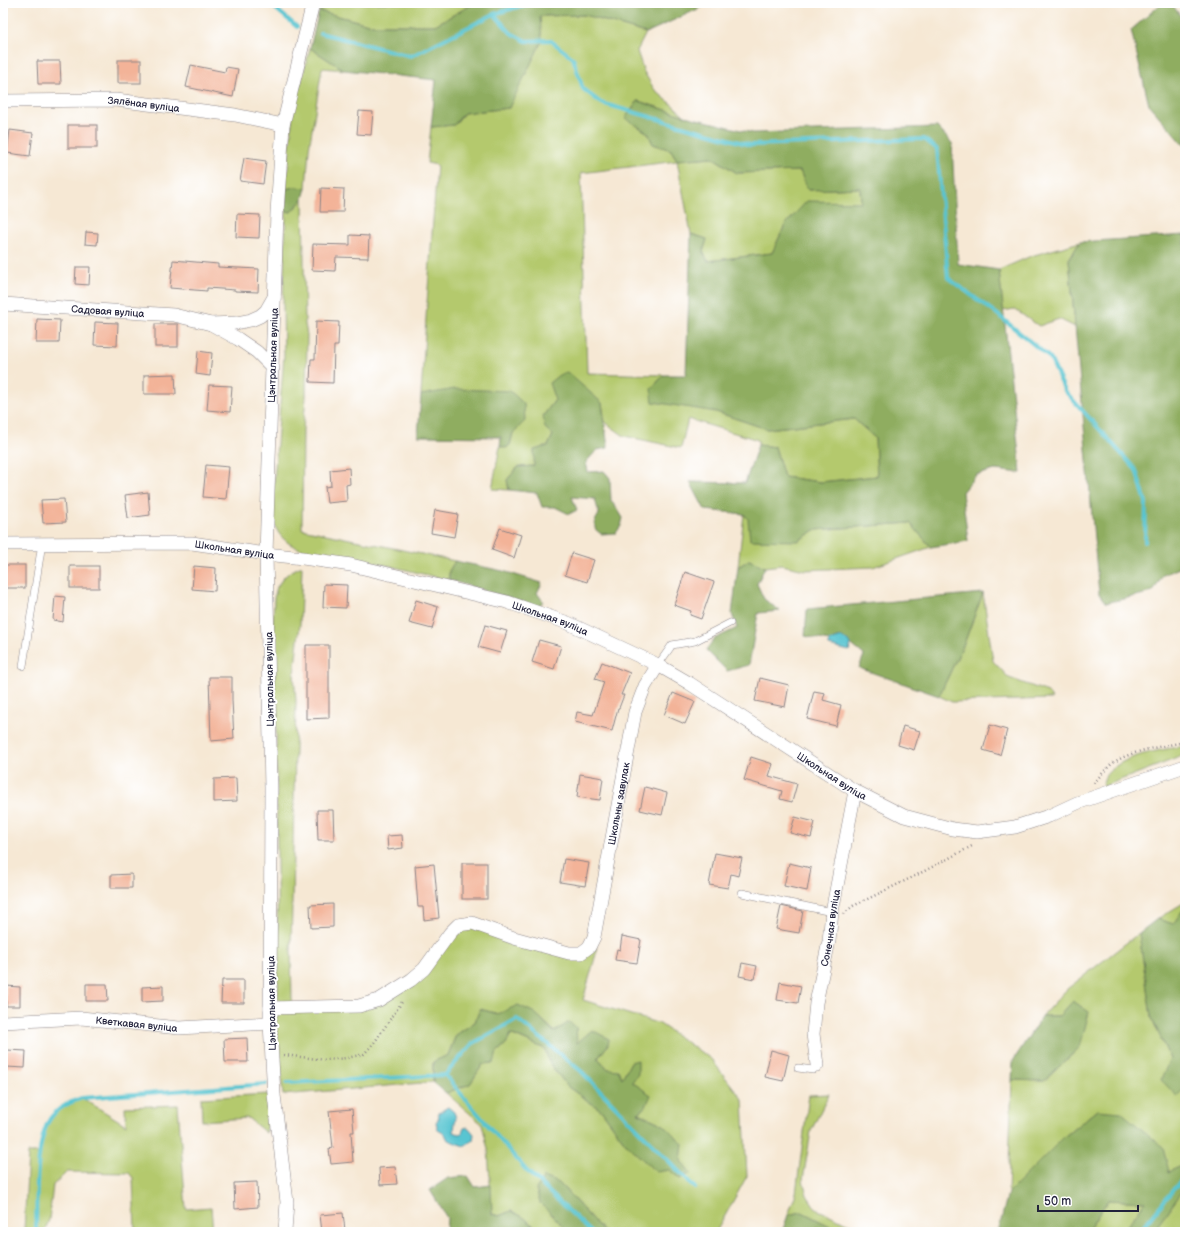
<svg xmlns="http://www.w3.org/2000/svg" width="1188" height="1235" font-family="'Balsamiq Sans',sans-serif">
  <rect width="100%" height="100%" fill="#fff"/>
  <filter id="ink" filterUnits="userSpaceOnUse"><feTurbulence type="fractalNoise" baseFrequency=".025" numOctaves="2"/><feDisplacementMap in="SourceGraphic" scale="8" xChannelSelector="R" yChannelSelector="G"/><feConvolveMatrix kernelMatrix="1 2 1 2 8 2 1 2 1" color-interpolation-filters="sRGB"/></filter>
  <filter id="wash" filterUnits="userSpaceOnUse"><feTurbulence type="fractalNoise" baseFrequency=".012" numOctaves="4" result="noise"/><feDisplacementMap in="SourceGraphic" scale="16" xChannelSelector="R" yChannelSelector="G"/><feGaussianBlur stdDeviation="0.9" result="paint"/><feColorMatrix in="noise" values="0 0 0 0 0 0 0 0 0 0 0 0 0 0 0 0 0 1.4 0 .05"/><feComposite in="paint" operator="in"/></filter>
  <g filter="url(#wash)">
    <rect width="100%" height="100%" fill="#f6e8d4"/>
    <g fill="#b4c96d" stroke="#6b7654">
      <polygon points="321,3 475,3 435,25 372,25 319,11"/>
      <polygon points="584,15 646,33 637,51 644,72 654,89 685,116 638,101 626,118 648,133 653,144 671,150 677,160 712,157 737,173 800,171 808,190 860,188 861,202 785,225 772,253 708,261 703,252 707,239 691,234 677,161 581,173 587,373 664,375 651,389 716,412 767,429 854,419 875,438 877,476 821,482 784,477 775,447 758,445 758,440 688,419 681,448 624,436 605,422 602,403 555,400 543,416 553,435 548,446 534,466 518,467 507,480 509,490 492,489 500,446 506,448 510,445 513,433 525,421 421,395 427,303 437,165 427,163 431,127 454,125 464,113 509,108 540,16"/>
      <polygon points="310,48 344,70 322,68 309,149 306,188 295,187 286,189 293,112"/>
      <path d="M 303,199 L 305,324 L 307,335 L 306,397 L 303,429 L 302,529 L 455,561 L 449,571 L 449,580 C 417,573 385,564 353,558 C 333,554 302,555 286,541 C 274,531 273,520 272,506 L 284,355 L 283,305 L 286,211 L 291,212 Z"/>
      <polygon points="1080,242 1069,259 1075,327 1059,319 1039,326 1014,309 1003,311 999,270 1031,256"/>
      <polygon points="744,514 748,518 798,541 815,530 910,523 931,547 873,567 805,570 782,565 765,567 749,560 738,567"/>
      <polygon points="302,566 300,624 294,674 296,701 291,953 292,1000 289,1004 281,1004 278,1001 276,710 273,623 274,598 277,587 283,578 291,571"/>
      <polygon points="983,593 993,661 1009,678 1048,692 1052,699 952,702 939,696 965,641"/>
      <path d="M 1185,746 L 1185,755 L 1102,787 C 1103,783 1104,778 1106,775 C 1123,754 1161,750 1185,746 Z"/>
      <polygon points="1185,902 1185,909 1183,910 1173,924 1157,919"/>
      <polygon points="474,928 583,958 598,947 583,1000 660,1024 711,1059 743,1100 747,1176 716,1232 604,1232 559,1183 540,1203 569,1232 536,1232 537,1229 523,1217 511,1211 499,1216 492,1214 488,1149 482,1124 446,1093 470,1084 483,1064 506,1044 510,1034 545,1049 550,1064 568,1087 601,1110 626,1144 681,1161 664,1125 638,1113 646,1106 632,1082 631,1062 622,1078 608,1069 598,1058 608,1045 577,1043 555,1032 535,1013 498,1014 480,1009 475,1022 456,1035 448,1055 433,1062 433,1082 283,1095 276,1028 277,1015 281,1011 380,1004 460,929"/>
      <polygon points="1139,933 1151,1016 1170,1059 1176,1096 1185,1088 1185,1164 1169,1173 1097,1110 1065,1136 1008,1193 1012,1080 1044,1081 1080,1047 1059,1016 1042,1016 1067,989"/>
      <polygon points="269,1094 270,1116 266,1133 248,1118 202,1121 201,1098"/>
      <polygon points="829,1094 811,1131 803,1180 807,1195 816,1209 866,1231 880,1232 841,1232 802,1212 788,1215 796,1193 809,1095"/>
      <path d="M 82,1098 L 126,1125 L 125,1107 L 178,1105 L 186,1209 L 211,1207 L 213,1232 L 135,1232 L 133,1178 L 129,1173 L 67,1172 L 53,1185 L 49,1220 L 44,1232 L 24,1232 L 28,1153 L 39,1153 C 44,1134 48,1114 67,1104 C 71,1101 77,1100 82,1098 Z"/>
      <polygon points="1185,1188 1185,1232 1163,1232 1157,1226"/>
      <polygon points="1108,1200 1145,1202 1123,1232 1087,1232"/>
    </g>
    <g fill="#8fad60" stroke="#58684e">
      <polygon points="475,3 711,3 646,33 585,15 540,16 542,41 509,108 464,113 454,125 431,127 436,80 344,70 310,48 319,11 372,25 435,25"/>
      <polygon points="1162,3 1171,3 1185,22 1185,146 1149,105 1131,30"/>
      <polygon points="638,101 685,116 753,133 937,127 952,143 958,264 999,270 1021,473 995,470 976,475 962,492 968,541 931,547 910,523 815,530 798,541 750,540 748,519 744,514 705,510 690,482 745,483 758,445 775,447 784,477 821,482 877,476 875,438 854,419 767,429 716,412 653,402 651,389 664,375 686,375 691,234 707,239 703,252 708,261 772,253 785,225 807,201 861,202 860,188 808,190 800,171 737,173 712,157 677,160 671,150 653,144 648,133 625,118"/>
      <polygon points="295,187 306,188 303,199 291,212 286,211 286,189"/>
      <polygon points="1185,235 1185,569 1179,568 1163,575 1153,592 1106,603 1099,594 1069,259 1080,242"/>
      <polygon points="567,372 602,403 608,448 597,450 586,462 588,472 604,471 610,478 611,501 618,510 623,518 621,526 616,533 601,534 595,529 595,521 599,514 595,499 572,497 577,510 569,514 555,507 542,507 537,493 509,490 507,480 518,467 534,466 534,450 548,446 553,435 545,428 543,416 555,400 549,383 559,375"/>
      <polygon points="455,389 510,391 524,404 525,421 513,433 510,445 506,448 500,446 501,437 418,436 421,395"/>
      <polygon points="749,560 765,567 757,584 764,599 780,611 758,613 749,665 727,671 706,650 714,639 737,628 732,614 738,567"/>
      <polygon points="455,561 503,571 542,583 537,593 543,601 539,607 449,580 449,571"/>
      <polygon points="983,593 965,641 939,696 859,668 864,655 842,637 829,641 805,636 807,609"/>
      <polygon points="1185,909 1185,1088 1177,1096 1161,1080 1170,1059 1151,1016 1139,933 1157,919 1173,924 1183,910"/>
      <polygon points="1073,1001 1089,1012 1080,1047 1044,1081 1012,1080 1013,1061 1042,1016 1059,1016"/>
      <polygon points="518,1005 535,1013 554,1032 569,1022 576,1027 577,1043 592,1030 609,1039 608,1045 598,1058 608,1069 618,1070 622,1078 631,1062 638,1060 638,1074 632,1082 651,1095 646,1106 638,1113 664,1125 683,1144 681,1161 691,1173 680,1179 669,1170 656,1172 626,1144 601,1110 568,1087 550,1064 545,1049 511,1034 506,1044 497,1052 494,1063 483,1064 470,1084 446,1093 433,1082 433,1062 448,1055 456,1035 475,1022 480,1009 498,1014"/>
      <polygon points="1097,1110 1121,1112 1163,1147 1169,1172 1185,1164 1185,1188 1157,1226 1163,1232 1123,1232 1145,1202 1108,1200 1087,1232 998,1232 1008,1193 1065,1136"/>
      <polygon points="468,1176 475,1187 491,1185 492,1214 499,1216 511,1211 523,1217 537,1229 536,1232 446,1232 447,1218 430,1190 448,1178"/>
      <polygon points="544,1177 559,1183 604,1232 569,1232 540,1203 536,1189"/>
      <polygon points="802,1212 840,1231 841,1232 782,1232 788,1215"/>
    </g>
    <g fill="#59c5d1" stroke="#3e7486">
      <polygon points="842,637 851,644 849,651 829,646 829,641"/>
      <polygon points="448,1107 454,1112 456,1118 455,1122 454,1132 459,1134 462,1133 464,1128 468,1127 474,1134 473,1140 464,1146 448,1140 445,1134 438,1130 436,1122 439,1118 438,1113"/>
    </g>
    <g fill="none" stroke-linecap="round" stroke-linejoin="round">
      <g stroke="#59c5d1" stroke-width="4">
        <polyline points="269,3 297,27"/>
        <polyline points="494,14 511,33 526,41 550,40 573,58 583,89 601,103 750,145 924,139 937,149 948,278 997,314 1050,358 1065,391 1136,470 1146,502 1145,542"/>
        <polyline points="320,33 411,56 494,14 531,3"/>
        <polyline points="445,1075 472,1044 517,1019 581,1071 695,1188"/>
        <polyline points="287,1083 445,1075 526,1170 591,1232"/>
        <path d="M 36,1232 C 37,1204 34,1135 53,1115 C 61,1106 71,1102 82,1098 L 266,1084"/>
        <polyline points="1139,1232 1185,1175"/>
      </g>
    </g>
    <g id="blocks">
      <g fill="#f3b398">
        <rect x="118" y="60" width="23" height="23"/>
        <polygon points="37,61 60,61 61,84 38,84"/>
        <polygon points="191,65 225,72 226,67 238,69 233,97 186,87"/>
        <polygon points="359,111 373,112 371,135 357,134"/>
        <rect x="68" y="125" width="29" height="23"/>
        <polygon points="10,130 33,133 30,156 7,153"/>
        <polygon points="244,158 266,161 263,184 240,181"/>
        <polygon points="321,188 344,189 343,212 320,212"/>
        <polygon points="237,214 260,215 259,238 236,237"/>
        <polygon points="86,232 98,233 97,245 85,244"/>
        <polygon points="350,235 369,236 368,258 336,257 335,271 312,270 313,244 350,245"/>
        <polygon points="173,260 218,264 218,267 259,269 258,292 235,291 235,290 207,288 207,291 170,288"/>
        <polygon points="76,267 90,267 89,285 75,284"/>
        <polygon points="37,319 60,320 59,343 36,343"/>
        <polygon points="316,321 339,322 338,346 334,346 333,383 310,382 311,359 315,359"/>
        <polygon points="95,322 118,323 117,346 94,345"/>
        <rect x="155" y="324" width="23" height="23"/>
        <polygon points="198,351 212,353 210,376 196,374"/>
        <polygon points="175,374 176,394 144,394 144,375"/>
        <polygon points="209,385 232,386 230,412 207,410"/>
        <polygon points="206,465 229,467 226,499 203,497"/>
        <polygon points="349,468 350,484 346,485 347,501 327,503 325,487 331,486 330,470"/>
        <polygon points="148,492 150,515 128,518 125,495"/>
        <polygon points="64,499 66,522 43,523 41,500"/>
        <polygon points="435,510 458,514 454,537 431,533"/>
        <polygon points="500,528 521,535 514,558 492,550"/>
        <polygon points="572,553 594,560 587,582 565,575"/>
        <rect x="3" y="565" width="22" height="23"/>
        <rect x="70" y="566" width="29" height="22"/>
        <polygon points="194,566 216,568 215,591 192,589"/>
        <polygon points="685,572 714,582 701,619 690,615 691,611 674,605"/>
        <polygon points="324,584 347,585 346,608 323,607"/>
        <polygon points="55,596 65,597 63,622 53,620"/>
        <polygon points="416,600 438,607 432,629 409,623"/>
        <polygon points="485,625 507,631 500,653 478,647"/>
        <polygon points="539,640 561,646 554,669 532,662"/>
        <polygon points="306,645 329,645 329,718 306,719"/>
        <polygon points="602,662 630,673 621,695 624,695 619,708 618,708 612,731 575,722 577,712 593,715 604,682 595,679"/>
        <polygon points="209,677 232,677 232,700 234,739 211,741"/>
        <polygon points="760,678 789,685 785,707 755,701"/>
        <polygon points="814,691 825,693 823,700 841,705 836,726 807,719"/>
        <polygon points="673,693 695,702 685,724 664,715"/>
        <polygon points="990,725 1007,730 1000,755 983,750"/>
        <polygon points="903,726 920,731 914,750 898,745"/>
        <polygon points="751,757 773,764 769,776 797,784 792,802 780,799 782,791 744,780"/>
        <polygon points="580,774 603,778 600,800 577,797"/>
        <polygon points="236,778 237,801 214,802 214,779"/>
        <polygon points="645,787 667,793 662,815 640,810"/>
        <polygon points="317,810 333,810 334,840 318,840"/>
        <polygon points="795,817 815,822 811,838 790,833"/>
        <polygon points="402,835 403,848 388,850 387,836"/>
        <polygon points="715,853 742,858 738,876 731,874 728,888 709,885"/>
        <polygon points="564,859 589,863 585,886 560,882"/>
        <rect x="462" y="863" width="25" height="36"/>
        <polygon points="789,863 811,868 807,891 784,886"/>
        <polygon points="434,864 439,918 424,920 423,907 418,907 415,866"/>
        <polygon points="132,874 132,888 111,888 111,875"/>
        <polygon points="333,904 333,927 311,928 310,905"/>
        <polygon points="781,906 803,911 799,933 776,929"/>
        <polygon points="622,936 641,940 637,963 615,960 617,949 620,950"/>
        <polygon points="742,963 757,966 754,979 739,976"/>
        <polygon points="222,980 244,980 244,1003 221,1003"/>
        <polygon points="780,982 801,986 798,1003 777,1000"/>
        <polygon points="86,984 107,984 108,1001 86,1001"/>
        <polygon points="6,986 20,987 20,1006 6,1006"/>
        <polygon points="163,986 163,1001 142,1002 142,987"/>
        <polygon points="247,1038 248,1062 225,1062 224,1039"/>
        <polygon points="7,1050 26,1051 25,1068 6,1067"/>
        <polygon points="771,1050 789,1055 783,1081 765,1077"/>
        <polygon points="352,1109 354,1132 351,1132 353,1162 331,1164 329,1149 333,1148 329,1111"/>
        <polygon points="395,1167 397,1184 380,1185 379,1168"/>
        <polygon points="257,1182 258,1207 235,1209 234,1183"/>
        <polygon points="343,1213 345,1230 322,1232 320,1215"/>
      </g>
    </g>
  </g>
  <g filter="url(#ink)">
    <use href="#blocks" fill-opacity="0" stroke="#8c8588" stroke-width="1"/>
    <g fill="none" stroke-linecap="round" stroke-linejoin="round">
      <g stroke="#8c8588" stroke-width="8">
        <g id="service">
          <polyline points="658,665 672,645 695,641 730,623"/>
          <polyline points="23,666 42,543"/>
          <polyline points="742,893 832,912"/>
          <polyline points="798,1068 813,1070 817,1065"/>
        </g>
      </g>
      <g stroke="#8c8588" stroke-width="14">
        <g id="minor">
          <path id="s1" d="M 3,101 L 116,100 L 235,115 L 283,125"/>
          <path id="s2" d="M 3,304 L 174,315 L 211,324 L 236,323 L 251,320 L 260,316 L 266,311 L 274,297"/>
          <polyline points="211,324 238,339 257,352 273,368"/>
          <path id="s3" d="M 3,544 L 192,543 L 266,554 L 303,558 L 351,565 L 507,602 L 568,623 L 658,665 L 689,683 L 855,791 L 904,816 L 953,829 L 977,832 L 1015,827 L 1049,816 L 1077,803 L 1185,766"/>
          <path id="s4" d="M 270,1008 L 359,1006 L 379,1000 L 411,980 L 424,969 L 450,933 L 458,925 L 472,923 L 514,938 L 569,953 L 581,953 L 589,947 L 594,937 L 635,712 L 645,686 L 658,665"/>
          <path id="s5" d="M 3,1022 L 81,1018 L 179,1028 L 270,1023"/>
          <path id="s6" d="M 817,1065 L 813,1034 L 816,1003 L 829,941 L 832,912 L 855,791"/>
          <path id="s7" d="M 285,1232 L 287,1202 L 274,1095 L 270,1023 L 271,788 L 266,554 L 277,212 L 283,125 L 313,3"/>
        </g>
      </g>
      <g stroke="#8c8588" stroke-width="2.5" stroke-dasharray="1 3" stroke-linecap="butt">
        <path d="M 1094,783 C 1100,776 1107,767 1116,761 C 1135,750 1163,746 1185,742"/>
        <polyline points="844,914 853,906 913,877 974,845"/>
        <polyline points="284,1055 326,1060 347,1058 364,1054 374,1043 402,1002"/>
      </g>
      <use href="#service" stroke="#fff" stroke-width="7"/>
      <use href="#minor" stroke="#fff" stroke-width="13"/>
    </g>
  </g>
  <g text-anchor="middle" stroke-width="4" stroke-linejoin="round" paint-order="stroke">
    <g font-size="10" fill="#22223b" stroke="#fff">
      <text dy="4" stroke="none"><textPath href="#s1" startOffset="141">Зялёная вуліца</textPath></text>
      <text dy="4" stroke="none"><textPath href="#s2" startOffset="105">Садовая вуліца</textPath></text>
      <text dy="4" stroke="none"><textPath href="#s7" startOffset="878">Цэнтральная вуліца</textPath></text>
      <text dy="4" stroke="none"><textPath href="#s3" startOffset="232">Школьная вуліца</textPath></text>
      <text dy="4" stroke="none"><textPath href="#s3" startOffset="556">Школьная вуліца</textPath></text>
      <text transform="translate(269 679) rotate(-91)" y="4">Цэнтральная вуліца</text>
      <text dy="4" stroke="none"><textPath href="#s3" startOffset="880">Школьная вуліца</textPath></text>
      <text dy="4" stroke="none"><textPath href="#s4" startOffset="505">Школьны завулак</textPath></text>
      <text dy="4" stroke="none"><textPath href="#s6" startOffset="139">Сонечная вуліца</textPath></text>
      <text transform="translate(271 1003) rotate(-91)" y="4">Цэнтральная вуліца</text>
      <text dy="4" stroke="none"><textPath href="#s5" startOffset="134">Кветкавая вуліца</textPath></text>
    </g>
  </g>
  <rect width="1188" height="1235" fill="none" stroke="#fff" stroke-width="16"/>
  <path d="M1038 1205v6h100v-6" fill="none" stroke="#22223b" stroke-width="2"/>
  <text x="1044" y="1205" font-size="12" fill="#22223b" stroke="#ffffff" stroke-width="3" paint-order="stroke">50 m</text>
</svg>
